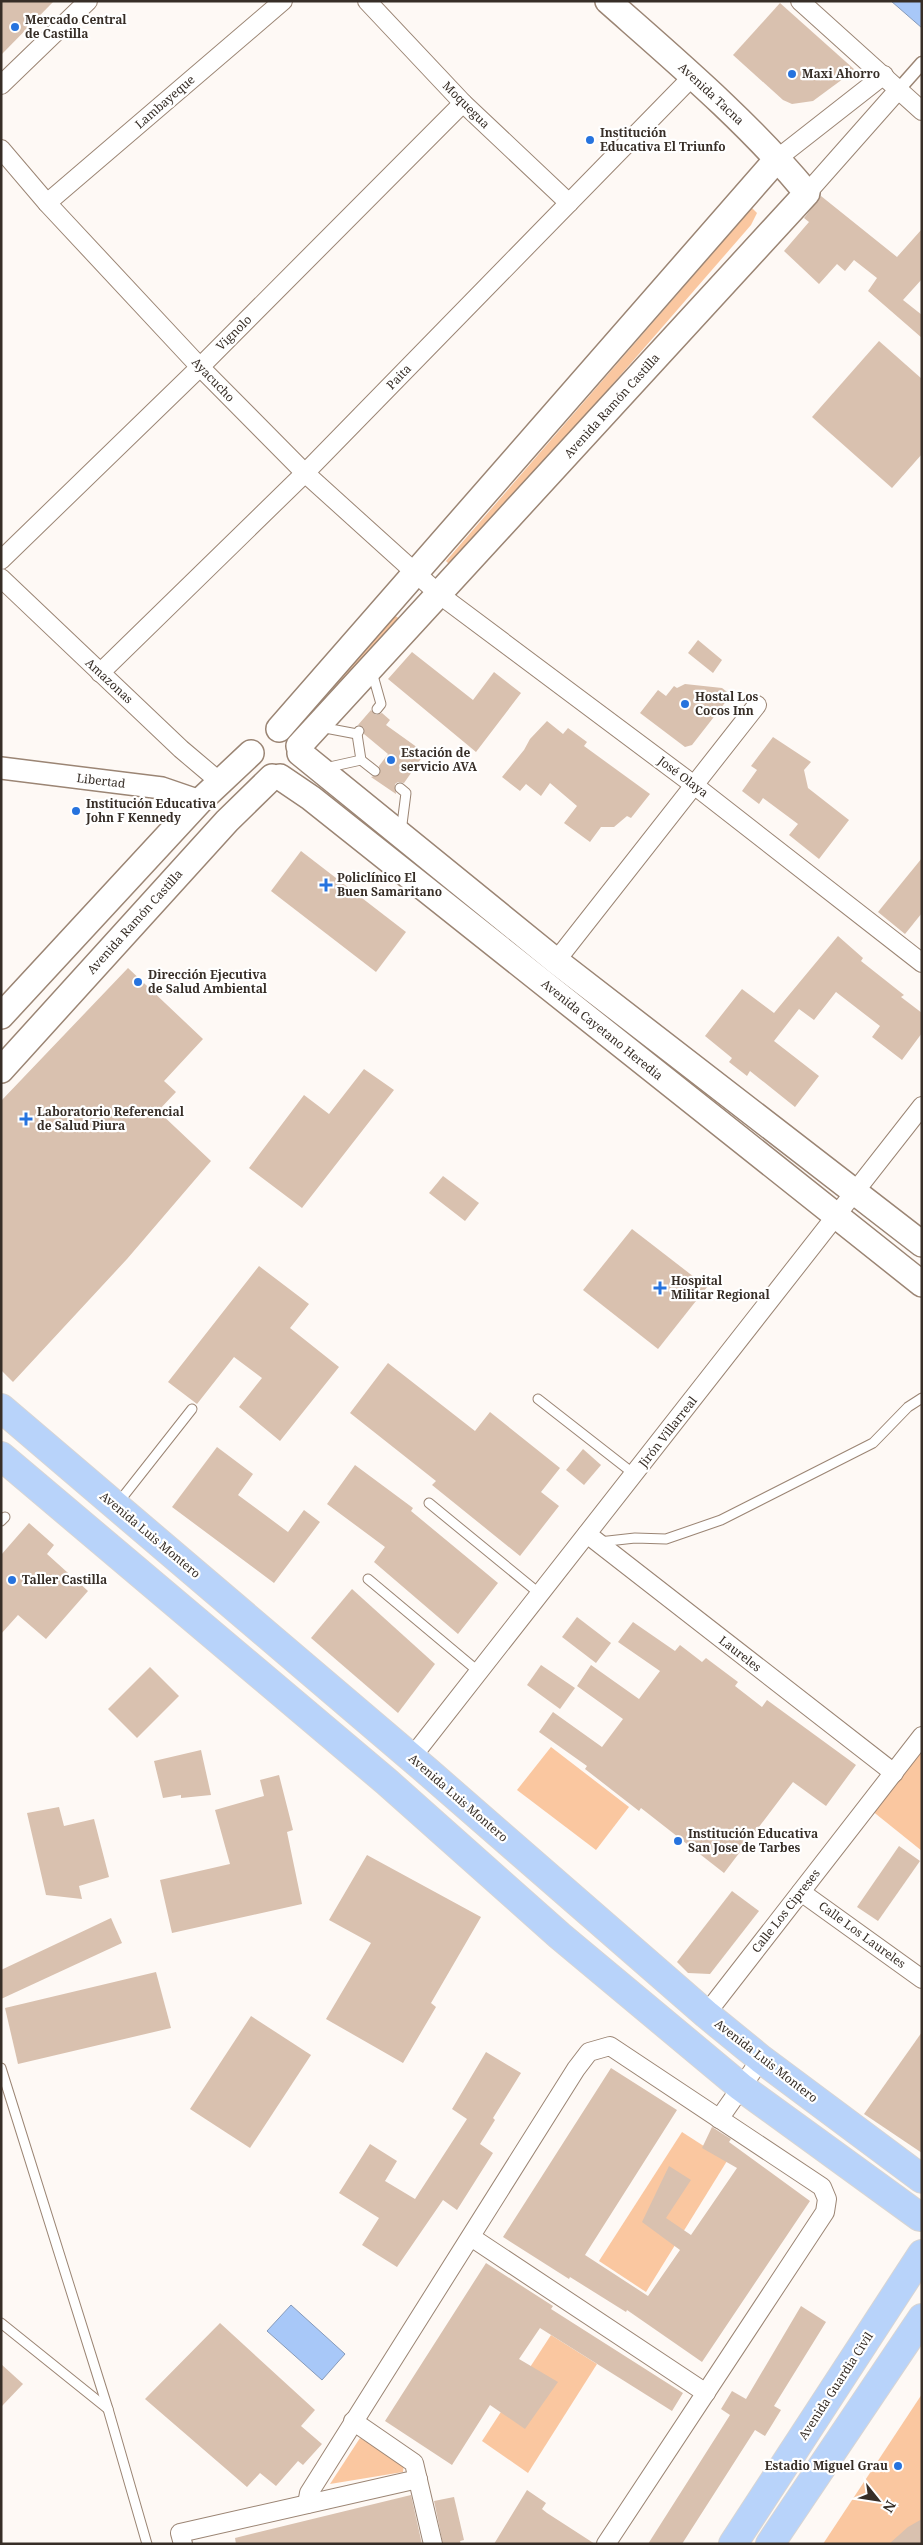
<svg xmlns="http://www.w3.org/2000/svg" width="923" height="2545" font-family="'Noto Serif',serif">
  <rect width="100%" height="100%" fill="#fef9f5"/>
  <g fill="#fac7a0">
    <polygon points="752,208 757,213 751,225 453,568 446,561"/>
    <polygon points="394,615 401,620 334,690 330,683"/>
    <polygon points="922,1745 922,1851 871,1810"/>
    <polygon points="551,1747 629,1807 596,1850 517,1790"/>
    <polygon points="682,2132 727,2161 646,2292 599,2261"/>
    <polygon points="551,2335 597,2364 528,2473 482,2441"/>
    <polygon points="922,2394 922,2544 823,2544"/>
    <polygon points="360,2438 404,2464 403,2472 330,2484"/>
  </g>
  <g fill="#a8c8f8" stroke="#869ab9">
    <polygon points="891,1 922,1 922,28"/>
    <polygon points="291,2305 345,2354 322,2380 267,2331"/>
  </g>
  <g fill="#d9c1af">
    <polygon points="1,1 54,1 1,55"/>
    <polygon points="780,3 855,70 813,101 792,104 783,100 733,55"/>
    <polygon points="821,196 897,257 922,229 922,279 903,300 922,315 922,338 868,291 877,278 854,260 845,271 837,264 819,284 784,251 809,222 804,218"/>
    <polygon points="879,341 922,379 922,454 892,488 812,417"/>
    <polygon points="698,640 722,660 713,673 688,653"/>
    <polygon points="412,652 473,700 494,672 521,693 476,752 388,679"/>
    <polygon points="685,684 722,688 731,695 692,745 685,747 640,713 658,690 666,696 674,686 677,688"/>
    <polygon points="371,710 376,715 382,713 390,720 386,725 425,753 404,783 398,782 395,784 396,794 371,777 380,774 379,766 388,754 364,734 364,728 358,725"/>
    <polygon points="547,721 563,734 568,728 587,742 584,746 650,794 631,818 627,816 614,827 601,827 590,842 564,823 577,806 550,783 541,796 526,784 520,791 502,777 524,750 530,739"/>
    <polygon points="773,737 811,762 804,770 808,788 849,820 819,859 789,835 798,824 763,798 759,804 742,791 757,770 751,766"/>
    <polygon points="301,851 406,932 376,972 271,891"/>
    <polygon points="922,858 922,913 905,934 878,912"/>
    <polygon points="838,936 863,958 861,961 904,995 901,997 922,1013 922,1033 902,1060 872,1037 880,1026 836,992 814,1020 799,1009 774,1041 819,1076 795,1107 750,1071 747,1076 729,1062 732,1058 705,1036 742,989 774,1013"/>
    <polygon points="128,968 203,1039 164,1081 176,1092 158,1111 211,1161 127,1259 13,1382 1,1370 1,1101"/>
    <polygon points="364,1069 394,1090 302,1208 249,1168 304,1095 329,1114"/>
    <polygon points="443,1176 479,1203 465,1221 429,1193"/>
    <polygon points="632,1229 707,1287 658,1349 583,1290"/>
    <polygon points="259,1266 309,1304 290,1328 339,1367 280,1441 239,1407 262,1378 234,1357 197,1404 168,1382"/>
    <polygon points="388,1363 475,1431 490,1412 560,1468 541,1492 559,1506 520,1556 432,1485 436,1481 350,1413"/>
    <polygon points="217,1447 253,1474 238,1495 288,1532 304,1510 320,1522 274,1583 172,1507"/>
    <polygon points="583,1449 601,1465 584,1485 566,1470"/>
    <polygon points="355,1465 413,1508 411,1511 498,1583 458,1634 374,1562 385,1547 327,1504"/>
    <polygon points="29,1523 54,1545 47,1554 88,1591 46,1639 18,1615 1,1634 1,1555"/>
    <polygon points="352,1589 435,1664 398,1713 311,1638"/>
    <polygon points="577,1617 611,1643 596,1663 562,1637"/>
    <polygon points="633,1622 675,1651 680,1645 702,1662 706,1658 738,1682 735,1686 762,1707 767,1700 856,1765 826,1806 793,1782 724,1873 641,1808 639,1811 585,1769 587,1766 539,1732 553,1712 602,1747 623,1719 577,1686 591,1665 639,1699 660,1671 618,1642"/>
    <polygon points="541,1665 575,1688 560,1709 527,1685"/>
    <polygon points="150,1667 179,1696 137,1738 108,1709"/>
    <polygon points="201,1750 211,1795 181,1798 181,1795 163,1798 154,1761"/>
    <polygon points="279,1775 293,1830 287,1832 302,1904 172,1933 160,1880 230,1864 215,1810 264,1796 260,1780"/>
    <polygon points="59,1807 64,1826 94,1819 109,1877 79,1886 82,1899 46,1895 27,1813"/>
    <polygon points="899,1846 920,1861 878,1921 857,1907"/>
    <polygon points="367,1855 481,1917 431,2003 436,2007 403,2063 326,2019 371,1943 329,1920"/>
    <polygon points="732,1891 759,1911 710,1974 688,1973 677,1962"/>
    <polygon points="111,1918 122,1943 1,1999 1,1970"/>
    <polygon points="156,1972 171,2028 18,2064 5,2008"/>
    <polygon points="251,2016 311,2055 250,2148 190,2109"/>
    <polygon points="922,2032 922,2153 864,2114"/>
    <polygon points="486,2052 521,2073 493,2118 495,2120 480,2144 493,2153 457,2210 443,2200 397,2267 362,2245 379,2218 339,2193 370,2144 397,2161 385,2181 415,2199 467,2119 452,2109"/>
    <polygon points="611,2068 677,2110 585,2255 648,2296 680,2250 642,2222 669,2166 691,2180 666,2218 691,2235 737,2168 702,2148 712,2127 731,2139 729,2142 810,2201 702,2362 627,2310 626,2312 570,2277 569,2279 503,2237"/>
    <polygon points="486,2263 553,2306 551,2309 683,2393 672,2411 540,2328 519,2359 558,2382 525,2429 490,2405 452,2465 385,2421"/>
    <polygon points="801,2306 826,2322 774,2406 781,2410 765,2436 755,2430 682,2544 648,2544 730,2415 721,2409 732,2391 746,2399"/>
    <polygon points="220,2323 315,2410 301,2426 322,2444 303,2465 298,2461 276,2486 260,2473 247,2487 145,2399"/>
    <polygon points="1,2364 23,2384 1,2407"/>
    <polygon points="527,2490 546,2503 542,2509 547,2513 595,2544 494,2544"/>
    <polygon points="411,2495 422,2544 236,2544 235,2538"/>
    <polygon points="454,2497 464,2540 460,2541 461,2544 443,2544 434,2501"/>
    <polygon points="922,2519 922,2544 889,2544 908,2527"/>
  </g>
  <g fill="none" stroke-linecap="round" stroke-linejoin="round">
    <g stroke="#9b8574" stroke-width="11">
      <g id="service">
        <polyline points="372,672 381,704 377,709"/>
        <polyline points="320,727 357,734 359,731"/>
        <polyline points="357,734 361,760"/>
        <polyline points="325,768 361,760 375,771"/>
        <polyline points="400,788 406,793 401,832"/>
        <polyline points="538,1399 634,1474"/>
        <polyline points="118,1503 192,1409"/>
        <polyline points="429,1503 540,1594"/>
        <polyline points="1,1521 5,1517"/>
        <polyline points="599,1542 635,1538 666,1539 721,1520 873,1443 908,1407 922,1398"/>
        <polyline points="368,1579 479,1672"/>
        <polyline points="1,2068 108,2409 147,2544"/>
        <polyline points="1,2323 108,2409"/>
      </g>
    </g>
    <g stroke="#9b8574" stroke-width="15">
      <polyline id="pedestrian" points="899,89 922,63"/>
    </g>
    <g stroke="#9b8574" stroke-width="20">
      <g id="minor">
        <polyline points="367,1 463,103 569,203"/>
        <polyline points="800,1 922,111"/>
        <polyline points="1,85 88,1"/>
        <polyline points="1,149 47,203 200,367 305,473 440,595 694,785 922,963"/>
        <polyline points="778,158 884,75"/>
        <polyline points="807,193 899,89"/>
        <polyline points="47,203 283,1"/>
        <polyline points="1,560 200,367 463,103"/>
        <polyline points="1,578 181,749 220,782"/>
        <polyline points="100,673 305,473 693,76"/>
        <polyline points="556,961 757,705"/>
        <polyline points="587,1534 894,1773"/>
        <polyline points="412,1757 922,1106"/>
        <polyline points="801,1892 922,1979"/>
        <polyline points="706,2014 922,1736"/>
        <polyline points="719,2119 761,2059"/>
        <polyline points="471,2237 706,2393"/>
        <polyline points="353,2421 414,2463 433,2544"/>
        <polyline points="307,2504 309,2493 576,2069 589,2052 610,2046 822,2187 827,2199 825,2212 606,2544"/>
        <polyline points="183,2544 180,2533 418,2479"/>
      </g>
    </g>
    <g stroke="#9b8574" stroke-width="24">
      <polyline id="tertiary" points="1,768 162,788 200,801"/>
    </g>
    <g stroke="#9b8574" stroke-width="28">
      <g id="secondary">
        <polyline points="279,729 778,158"/>
        <path d="M 299,746 L 807,193 C 748,122 677,62 608,1"/>
        <polyline points="300,753 556,961 922,1244"/>
        <polyline points="280,777 311,798 922,1284"/>
        <polyline points="1,1016 200,801 251,753"/>
        <polyline points="1,1070 227,821 272,777"/>
      </g>
    </g>
    <g stroke="#d7d5d4" stroke-width="30">
      <g id="primary">
        <polyline points="1,1408 427,1771 706,2014 761,2059 922,2179"/>
        <polyline points="1,1456 387,1782 560,1936 741,2087 920,2217"/>
        <polyline points="733,2544 922,2254"/>
        <polyline points="770,2544 922,2318"/>
      </g>
    </g>
    <use href="#service" stroke="#fff" stroke-width="9"/>
    <use href="#pedestrian" stroke="#fff" stroke-width="12"/>
    <use href="#minor" stroke="#fff" stroke-width="18"/>
    <use href="#tertiary" stroke="#fff" stroke-width="21"/>
    <use href="#secondary" stroke="#fff" stroke-width="25"/>
    <use href="#primary" stroke="#b8d3fa" stroke-width="28"/>
  </g>
  <g fill="#2673de" stroke="#fff" stroke-width="2">
    <circle cx="15" cy="27" r="5"/>
    <circle cx="792" cy="74" r="5"/>
    <circle cx="590" cy="140" r="5"/>
    <circle cx="685" cy="704" r="5"/>
    <circle cx="391" cy="760" r="5"/>
    <circle cx="76" cy="811" r="5"/>
    <path d="M323.5 877.5h5v5h5v5h-5v5h-5v-5h-5v-5h5z"/>
    <circle cx="138" cy="982" r="5"/>
    <path d="M23.5 1111.5h5v5h5v5h-5v5h-5v-5h-5v-5h5z"/>
    <path d="M657.5 1280.5h5v5h5v5h-5v5h-5v-5h-5v-5h5z"/>
    <circle cx="12" cy="1580" r="5"/>
    <circle cx="678" cy="1841" r="5"/>
    <circle cx="898" cy="2466" r="5"/>
  </g>
  <g text-anchor="middle" stroke-width="4.5" stroke-linejoin="round" paint-order="stroke">
    <g font-size="12" font-weight="bold" fill="#372e27" stroke="#fff" text-anchor="start">
      <text x="25" y="24">Mercado Central<tspan x="25" dy="14">de Castilla</tspan></text>
      <text x="802" y="78">Maxi Ahorro</text>
      <text x="600" y="137">Institución<tspan x="600" dy="14">Educativa El Triunfo</tspan></text>
      <text x="695" y="701">Hostal Los<tspan x="695" dy="14">Cocos Inn</tspan></text>
      <text x="401" y="757">Estación de<tspan x="401" dy="14">servicio AVA</tspan></text>
      <text x="86" y="808">Institución Educativa<tspan x="86" dy="14">John F Kennedy</tspan></text>
      <text x="337" y="882">Policlínico El<tspan x="337" dy="14">Buen Samaritano</tspan></text>
      <text x="148" y="979">Dirección Ejecutiva<tspan x="148" dy="14">de Salud Ambiental</tspan></text>
      <text x="37" y="1116">Laboratorio Referencial<tspan x="37" dy="14">de Salud Piura</tspan></text>
      <text x="671" y="1285">Hospital<tspan x="671" dy="14">Militar Regional</tspan></text>
      <text x="22" y="1584">Taller Castilla</text>
      <text x="688" y="1838">Institución Educativa<tspan x="688" dy="14">San Jose de Tarbes</tspan></text>
      <text x="888" y="2470" text-anchor="end">Estadio Miguel Grau</text>
    </g>
    <g font-size="12" fill="#372e27" stroke="#fff">
      <text transform="translate(711 94) rotate(43)" y="4">Avenida Tacna</text>
      <text transform="translate(165 102) rotate(-41)" y="4">Lambayeque</text>
      <text transform="translate(466 105) rotate(45)" y="4">Moquegua</text>
      <text transform="translate(234 333) rotate(-45)" y="4">Vignolo</text>
      <text transform="translate(399 377) rotate(-46)" y="4">Paita</text>
      <text transform="translate(213 380) rotate(46)" y="4">Ayacucho</text>
      <text transform="translate(612 406) rotate(-48)" y="4">Avenida Ramón Castilla</text>
      <text transform="translate(109 681) rotate(43)" y="4">Amazonas</text>
      <text transform="translate(683 777) rotate(37)" y="4">José Olaya</text>
      <text transform="translate(101 781) rotate(7)" y="4">Libertad</text>
      <text transform="translate(135 922) rotate(-48)" y="4">Avenida Ramón Castilla</text>
      <text transform="translate(602 1030) rotate(39)" y="4">Avenida Cayetano Heredia</text>
      <text transform="translate(668 1432) rotate(-52)" y="4">Jirón Villarreal</text>
      <text transform="translate(150 1535) rotate(40)" y="4">Avenida Luis Montero</text>
      <text transform="translate(740 1654) rotate(38)" y="4">Laureles</text>
      <text transform="translate(458 1798) rotate(41)" y="4">Avenida Luis Montero</text>
      <text transform="translate(786 1911) rotate(-52)" y="4">Calle Los Cipreses</text>
      <text transform="translate(862 1935) rotate(36)" y="4">Calle Los Laureles</text>
      <text transform="translate(766 2061) rotate(38)" y="4">Avenida Luis Montero</text>
      <text transform="translate(836 2386) rotate(-57)" y="4">Avenida Guardia Civil</text>
    </g>
  </g>
  <rect width="923" height="2545" fill="none" stroke="#372e27" stroke-width="5"/>
  <g transform="translate(878 2500) rotate(120)" stroke="#ffffff" stroke-width="4" paint-order="stroke">
  <path d="M0-4L9 19L0 12L-9 19Z" fill="#372e27"/>
  <text y="-8" font-size="14" font-weight="bold" text-anchor="middle" fill="#372e27">N</text>
  </g>
</svg>
